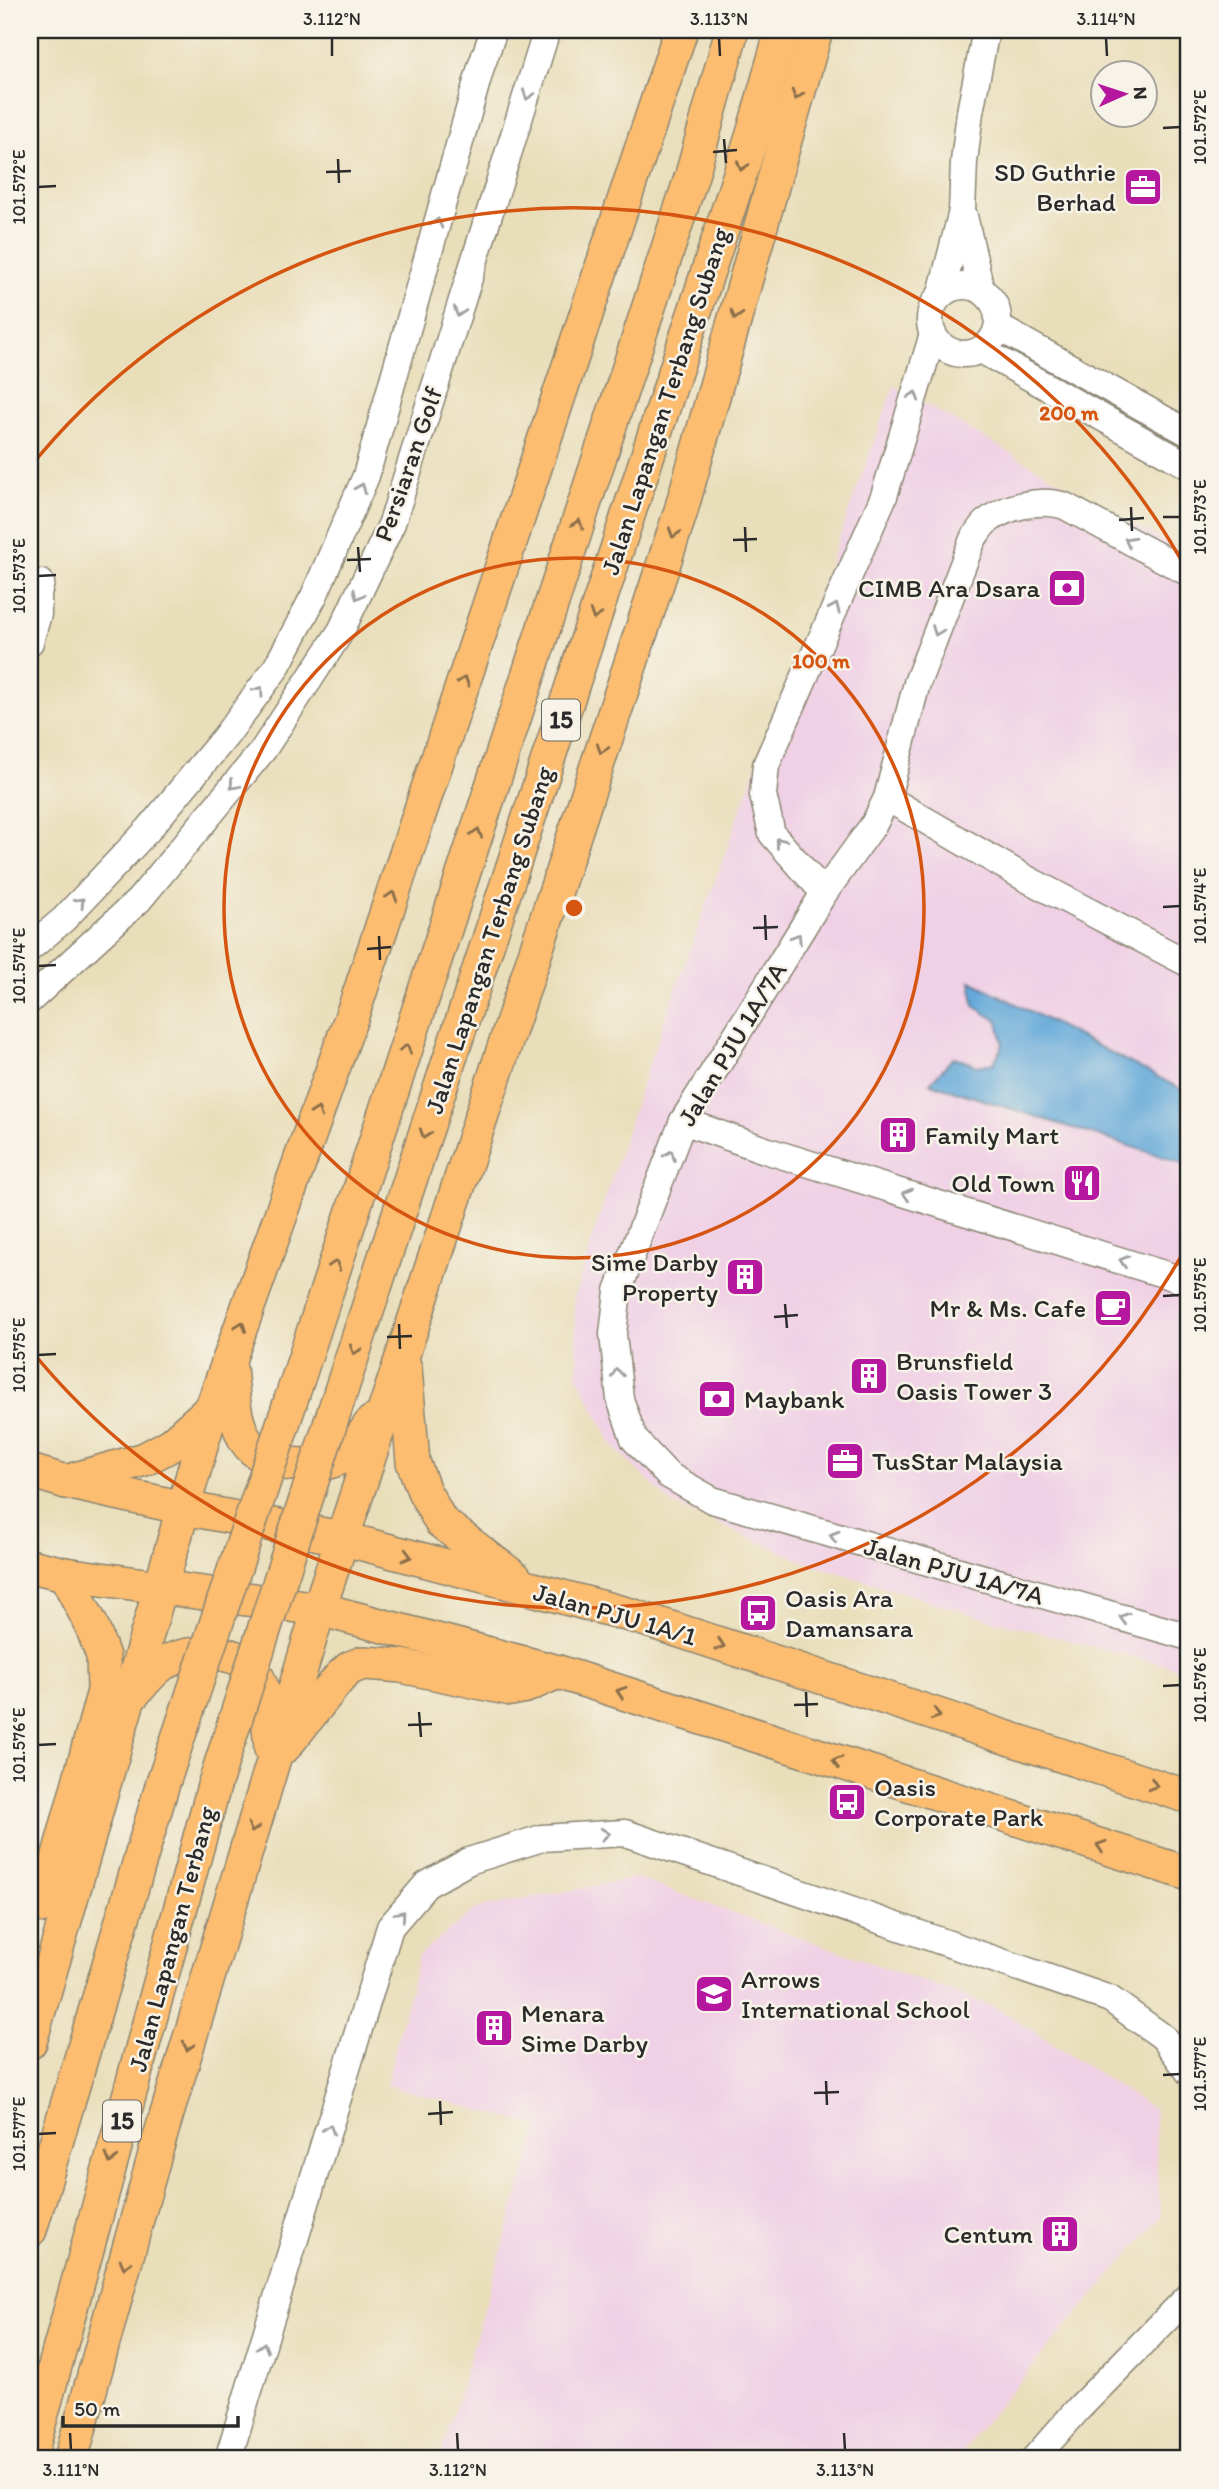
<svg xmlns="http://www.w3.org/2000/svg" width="1219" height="2489" font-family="Itim,sans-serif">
  <rect width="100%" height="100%" fill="#f7f3e8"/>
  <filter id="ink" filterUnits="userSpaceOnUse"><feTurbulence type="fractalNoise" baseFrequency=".0143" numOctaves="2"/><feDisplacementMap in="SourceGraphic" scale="14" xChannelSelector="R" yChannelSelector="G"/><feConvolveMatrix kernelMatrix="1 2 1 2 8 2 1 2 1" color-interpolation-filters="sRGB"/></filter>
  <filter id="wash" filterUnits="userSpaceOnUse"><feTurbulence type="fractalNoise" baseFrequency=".00686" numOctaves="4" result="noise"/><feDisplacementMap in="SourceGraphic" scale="28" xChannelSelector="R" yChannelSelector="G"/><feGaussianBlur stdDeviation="1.57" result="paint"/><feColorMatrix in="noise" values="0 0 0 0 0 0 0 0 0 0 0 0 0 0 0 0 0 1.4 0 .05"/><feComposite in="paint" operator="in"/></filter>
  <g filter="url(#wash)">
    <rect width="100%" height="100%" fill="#e9deba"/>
    <g fill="#f0d0e5">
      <polygon points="894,386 1189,556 1189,1671 991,1620 805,1562 671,1503 614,1447 578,1377 574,1297 642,1083"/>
      <polygon points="636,1878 999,2009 1154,2110 1160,2218 987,2419 957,2459 440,2459 538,2126 386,2085 419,1955 477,1908"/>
    </g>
    <polygon fill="#64a9d9" stroke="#486a82" stroke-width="2" points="971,981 1189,1093 1189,1165 930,1083 954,1057 977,1066 994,1063 1003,1044 998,1021 974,1006"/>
  </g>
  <g filter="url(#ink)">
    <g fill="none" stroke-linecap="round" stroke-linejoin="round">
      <g stroke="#8a8472" stroke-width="29">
        <g id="minor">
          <polyline points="964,216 981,290"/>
          <circle cx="964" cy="320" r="34"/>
          <polyline points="941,294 962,211 964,162 970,112 986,30"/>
          <polyline points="998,327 1189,433"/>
          <polyline points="981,350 1189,466"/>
          <path d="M 1189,573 L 1065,506 C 1041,498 1006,506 986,522 C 981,526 977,534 973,539 L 917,683 L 887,798 L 874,824 L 824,893 L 683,1121 L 618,1291 L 613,1334 L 620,1399 L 634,1439 L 668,1475 L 712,1500 L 1189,1637"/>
          <polyline points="30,642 38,614 38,593 41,583"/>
          <polyline points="887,798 1027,879 1189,964"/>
          <polyline points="824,893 772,834 763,795 766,765 884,496 933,334"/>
          <polyline points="30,948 64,919 148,830 225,737 276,668 314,596 366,476 481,67 494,30"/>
          <polyline points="30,1000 139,900 263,750 341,631 392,523 547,30"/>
          <polyline points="683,1121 765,1150 1189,1282"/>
          <polyline points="228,2459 390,1927 426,1885 469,1861 542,1838 625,1833 634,1836 1110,1999 1163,2037 1189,2072"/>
          <polyline points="1034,2459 1079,2408 1189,2296"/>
        </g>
      </g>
      <g stroke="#8a8472" stroke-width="36">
        <g id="major">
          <path d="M 230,1368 C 233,1393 233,1419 246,1441 C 262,1467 316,1470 340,1458 C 353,1451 364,1433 372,1422"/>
          <polyline points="405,1368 413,1462 424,1491 441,1522 515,1578"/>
          <polyline points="291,1400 692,175 732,30"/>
          <polyline points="335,1409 753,134 782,30"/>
          <polyline points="30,1471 66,1482 184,1508 341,1538 634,1616 1189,1797"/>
          <polyline points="68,1481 145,1459 169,1446 212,1408"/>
          <polyline points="30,1566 65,1574 319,1609 558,1672 1189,1874"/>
          <path d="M 131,1696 C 141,1686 153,1669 166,1662 C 190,1651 234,1647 253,1670 C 267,1688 269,1727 271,1749"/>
          <polyline points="285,1746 340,1677 350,1668 363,1663 379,1664 401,1666 511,1689 526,1686 558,1672"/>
          <polyline points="45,1906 104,1691 103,1656 91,1624 65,1574"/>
          <polyline points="30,2042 212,1408 356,1004 681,30"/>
          <polyline points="30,2230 163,1783"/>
          <polyline points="30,2457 214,1786"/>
          <polyline points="71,2459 157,2147 319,1609 680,514 816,30"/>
        </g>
      </g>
      <use href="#minor" stroke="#fff" stroke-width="26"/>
      <use href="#major" stroke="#fcbd6f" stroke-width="33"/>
      <g stroke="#8a8472" stroke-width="36" stroke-linecap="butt">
        <g id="major-bridge">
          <polyline points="163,1783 291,1400"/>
          <polyline points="214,1786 335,1409"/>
        </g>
      </g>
      <use href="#major-bridge" stroke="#fcbd6f" stroke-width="33"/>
    </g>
    <defs><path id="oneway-chevron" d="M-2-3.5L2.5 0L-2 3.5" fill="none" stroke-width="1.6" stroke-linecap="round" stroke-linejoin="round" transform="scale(1.75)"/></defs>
    <g stroke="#a0a0a0">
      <use href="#oneway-chevron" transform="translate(528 95) rotate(108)"/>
      <use href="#oneway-chevron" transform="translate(437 223) rotate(-74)"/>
      <use href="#oneway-chevron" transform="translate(459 312) rotate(108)"/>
      <use href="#oneway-chevron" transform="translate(914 396) rotate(-73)"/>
      <use href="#oneway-chevron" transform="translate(361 488) rotate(-67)"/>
      <use href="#oneway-chevron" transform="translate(1129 541) rotate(-151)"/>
      <use href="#oneway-chevron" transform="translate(358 595) rotate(115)"/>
      <use href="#oneway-chevron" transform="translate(835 608) rotate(-66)"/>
      <use href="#oneway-chevron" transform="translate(937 631) rotate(111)"/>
      <use href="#oneway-chevron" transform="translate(259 691) rotate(-54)"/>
      <use href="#oneway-chevron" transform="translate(234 785) rotate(130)"/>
      <use href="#oneway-chevron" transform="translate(780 842) rotate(-129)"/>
      <use href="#oneway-chevron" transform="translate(80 902) rotate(-46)"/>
      <use href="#oneway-chevron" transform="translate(797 938) rotate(-58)"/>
      <use href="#oneway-chevron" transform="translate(670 1155) rotate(-69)"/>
      <use href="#oneway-chevron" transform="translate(907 1194) rotate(-163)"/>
      <use href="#oneway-chevron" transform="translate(1124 1261) rotate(-163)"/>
      <use href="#oneway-chevron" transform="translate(617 1373) rotate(-96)"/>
      <use href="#oneway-chevron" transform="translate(834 1536) rotate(-163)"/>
      <use href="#oneway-chevron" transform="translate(1124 1618) rotate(-164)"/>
      <use href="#oneway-chevron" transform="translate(605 1834) rotate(-4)"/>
      <use href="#oneway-chevron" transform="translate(401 1915) rotate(-50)"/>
      <use href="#oneway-chevron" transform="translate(329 2129) rotate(-73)"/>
      <use href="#oneway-chevron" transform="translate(263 2347) rotate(-73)"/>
    </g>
    <g stroke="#896d4a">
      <use href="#oneway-chevron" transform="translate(797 95) rotate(106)"/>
      <use href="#oneway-chevron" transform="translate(742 166) rotate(108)"/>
      <use href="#oneway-chevron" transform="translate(736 315) rotate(106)"/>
      <use href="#oneway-chevron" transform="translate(578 524) rotate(-72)"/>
      <use href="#oneway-chevron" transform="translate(674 533) rotate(108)"/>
      <use href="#oneway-chevron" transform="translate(595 615) rotate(108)"/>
      <use href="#oneway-chevron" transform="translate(464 681) rotate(-72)"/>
      <use href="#oneway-chevron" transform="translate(602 749) rotate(108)"/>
      <use href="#oneway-chevron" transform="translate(477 833) rotate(-72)"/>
      <use href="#oneway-chevron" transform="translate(392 896) rotate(-72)"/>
      <use href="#oneway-chevron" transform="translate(406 1049) rotate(-72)"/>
      <use href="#oneway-chevron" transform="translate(317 1112) rotate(-70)"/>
      <use href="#oneway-chevron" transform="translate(425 1134) rotate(108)"/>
      <use href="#oneway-chevron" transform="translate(335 1265) rotate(-72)"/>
      <use href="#oneway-chevron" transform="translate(241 1326) rotate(-70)"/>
      <use href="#oneway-chevron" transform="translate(355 1350) rotate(108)"/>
      <use href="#oneway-chevron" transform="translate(407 1556) rotate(15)"/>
      <use href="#oneway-chevron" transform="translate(720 1645) rotate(18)"/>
      <use href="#oneway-chevron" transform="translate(621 1692) rotate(-162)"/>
      <use href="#oneway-chevron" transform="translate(936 1715) rotate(18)"/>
      <use href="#oneway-chevron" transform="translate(837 1762) rotate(-163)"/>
      <use href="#oneway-chevron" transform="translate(1153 1785) rotate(18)"/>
      <use href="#oneway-chevron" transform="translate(253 1828) rotate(107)"/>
      <use href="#oneway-chevron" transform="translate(1101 1846) rotate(-162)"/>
      <use href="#oneway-chevron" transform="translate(188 2046) rotate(107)"/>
      <use href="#oneway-chevron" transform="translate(111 2159) rotate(105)"/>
      <use href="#oneway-chevron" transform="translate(125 2264) rotate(105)"/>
    </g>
  </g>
  <path fill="none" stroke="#2b2b2b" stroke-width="2.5" d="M 332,38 L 332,56M 719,38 L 720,56M 1106,38 L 1107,56M 1163,128 L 1180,127M 724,139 L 726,163M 713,152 L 737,150M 338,159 L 339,183M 326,172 L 351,171M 38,187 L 56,186M 1131,507 L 1132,531M 1163,517 L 1180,517M 1119,520 L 1144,518M 745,527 L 746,552M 733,540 L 757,539M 358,547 L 360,572M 347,560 L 371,559M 38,576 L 56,575M 1163,907 L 1180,906M 765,915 L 766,940M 753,928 L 778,927M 379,936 L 380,960M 367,949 L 391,947M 38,966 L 56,965M 1163,1296 L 1180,1295M 785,1304 L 787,1328M 774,1317 L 798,1315M 399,1324 L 400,1349M 387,1337 L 412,1336M 38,1355 L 56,1354M 1163,1686 L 1180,1685M 806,1692 L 807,1717M 794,1705 L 818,1704M 419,1712 L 421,1737M 408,1725 L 432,1724M 38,1745 L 56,1744M 1163,2075 L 1180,2074M 826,2081 L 827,2105M 814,2093 L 839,2092M 440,2101 L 441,2125M 428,2114 L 453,2112M 38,2134 L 56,2133M 70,2433 L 71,2450M 457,2433 L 458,2450M 844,2433 L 845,2450"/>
  <g fill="none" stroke="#d5540f" stroke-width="3.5">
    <circle cx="574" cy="908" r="350"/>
    <path d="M1189 1242A700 700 0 0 1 30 1349M30 467A700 700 0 0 1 1189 574"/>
  </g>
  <defs>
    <g id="office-square" transform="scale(2.0125)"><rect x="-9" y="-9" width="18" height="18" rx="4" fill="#b5179e" stroke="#f7f3e8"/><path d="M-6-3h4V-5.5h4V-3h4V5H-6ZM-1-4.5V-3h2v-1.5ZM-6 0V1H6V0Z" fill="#fff"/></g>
    <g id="bank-square" transform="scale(2.0125)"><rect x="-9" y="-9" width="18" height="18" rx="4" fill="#b5179e" stroke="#f7f3e8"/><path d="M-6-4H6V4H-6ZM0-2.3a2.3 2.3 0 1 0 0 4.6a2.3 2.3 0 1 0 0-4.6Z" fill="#fff"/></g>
    <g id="building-square" transform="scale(2.0125)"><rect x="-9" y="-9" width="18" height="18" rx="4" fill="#b5179e" stroke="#f7f3e8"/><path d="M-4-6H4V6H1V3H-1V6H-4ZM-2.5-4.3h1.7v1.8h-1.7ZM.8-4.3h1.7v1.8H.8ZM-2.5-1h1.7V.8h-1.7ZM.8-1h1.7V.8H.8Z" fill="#fff"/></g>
    <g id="restaurant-square" transform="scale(2.0125)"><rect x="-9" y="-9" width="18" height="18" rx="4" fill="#b5179e" stroke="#f7f3e8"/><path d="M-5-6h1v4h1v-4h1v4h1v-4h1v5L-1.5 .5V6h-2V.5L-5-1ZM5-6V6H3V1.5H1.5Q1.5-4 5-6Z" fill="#fff"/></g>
    <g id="cafe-square" transform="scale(2.0125)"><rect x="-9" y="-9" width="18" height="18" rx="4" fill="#b5179e" stroke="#f7f3e8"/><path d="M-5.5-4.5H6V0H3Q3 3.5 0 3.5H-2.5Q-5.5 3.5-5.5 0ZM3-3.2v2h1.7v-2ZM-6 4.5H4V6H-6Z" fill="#fff"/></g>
    <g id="bus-square" transform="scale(2.0125)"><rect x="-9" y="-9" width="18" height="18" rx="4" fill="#b5179e" stroke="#f7f3e8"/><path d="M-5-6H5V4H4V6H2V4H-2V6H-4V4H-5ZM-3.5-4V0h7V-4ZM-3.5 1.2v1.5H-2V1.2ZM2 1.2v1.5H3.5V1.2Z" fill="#fff"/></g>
    <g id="school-square" transform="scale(2.0125)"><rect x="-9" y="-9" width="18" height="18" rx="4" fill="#b5179e" stroke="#f7f3e8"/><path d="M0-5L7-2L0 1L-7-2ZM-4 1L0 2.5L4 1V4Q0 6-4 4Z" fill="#fff"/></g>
  </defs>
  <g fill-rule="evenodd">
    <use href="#office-square" x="1143" y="187"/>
    <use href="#bank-square" x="1067" y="588"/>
    <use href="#building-square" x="898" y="1135"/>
    <use href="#restaurant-square" x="1082" y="1183"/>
    <use href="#building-square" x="745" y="1277"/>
    <use href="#cafe-square" x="1113" y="1308"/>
    <use href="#building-square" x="869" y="1376"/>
    <use href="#bank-square" x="717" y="1399"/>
    <use href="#office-square" x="845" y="1461"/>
    <use href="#bus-square" x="758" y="1613"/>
    <use href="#bus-square" x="847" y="1802"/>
    <use href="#school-square" x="714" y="1994"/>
    <use href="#building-square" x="494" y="2028"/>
    <use href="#building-square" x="1060" y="2234"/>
  </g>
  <g text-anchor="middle" stroke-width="5" stroke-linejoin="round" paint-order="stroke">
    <g fill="#f7f3e8" stroke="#686764" stroke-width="2">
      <rect x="542" y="699.5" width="38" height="41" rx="5"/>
      <rect x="103" y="2100.5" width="38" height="41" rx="5"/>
    </g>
    <g font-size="24" font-weight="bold" fill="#2b2b2b">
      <text x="561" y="728">15</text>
      <text x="122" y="2129">15</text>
    </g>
    <g font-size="26" fill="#2b2b2b" stroke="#f7f3e8" text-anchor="start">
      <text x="1116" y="181" text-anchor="end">SD Guthrie<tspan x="1116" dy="30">Berhad</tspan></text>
      <text x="1040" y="597" text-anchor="end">CIMB Ara Dsara</text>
      <text x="925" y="1144">Family Mart</text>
      <text x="1055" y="1192" text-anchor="end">Old Town</text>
      <text x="718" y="1271" text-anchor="end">Sime Darby<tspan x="718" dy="30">Property</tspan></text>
      <text x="1086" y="1317" text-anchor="end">Mr &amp; Ms. Cafe</text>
      <text x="896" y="1370">Brunsfield<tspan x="896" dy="30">Oasis Tower 3</tspan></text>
      <text x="744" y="1408">Maybank</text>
      <text x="872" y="1470">TusStar Malaysia</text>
      <text x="785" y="1607">Oasis Ara<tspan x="785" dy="30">Damansara</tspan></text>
      <text x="874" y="1796">Oasis<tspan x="874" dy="30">Corporate Park</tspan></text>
      <text x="741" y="1988">Arrows<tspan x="741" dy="30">International School</tspan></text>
      <text x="521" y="2022">Menara<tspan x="521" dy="30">Sime Darby</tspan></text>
      <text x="1033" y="2243" text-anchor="end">Centum</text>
    </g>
    <g font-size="26" fill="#2b2b2b" stroke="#f7f3e8">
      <text transform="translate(665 401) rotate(-72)" y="9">Jalan Lapangan Terbang Subang</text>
      <text transform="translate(408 464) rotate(-71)" y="9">Persiaran Golf</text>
      <text transform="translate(489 940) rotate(-72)" y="9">Jalan Lapangan Terbang Subang</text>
      <text transform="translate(732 1044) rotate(-59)" y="9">Jalan PJU 1A/7A</text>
      <text transform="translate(954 1571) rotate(16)" y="9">Jalan PJU 1A/7A</text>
      <text transform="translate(615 1614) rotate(16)" y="9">Jalan PJU 1A/1</text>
      <text transform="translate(172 1939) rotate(-75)" y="9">Jalan Lapangan Terbang</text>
    </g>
  </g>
  <circle cx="574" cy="908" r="10" fill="#d5540f" stroke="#f7f3e8" stroke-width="3.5"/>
  <g font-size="21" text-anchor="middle" font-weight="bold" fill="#d5540f" stroke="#f7f3e8" stroke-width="5" stroke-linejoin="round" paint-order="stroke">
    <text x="1069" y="420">200 m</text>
    <text x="821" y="668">100 m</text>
  </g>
  <rect width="1219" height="2489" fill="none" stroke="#f7f3e8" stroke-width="77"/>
  <g transform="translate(1124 94) rotate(87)"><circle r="33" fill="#f7f3e8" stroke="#a5a39c" stroke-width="2"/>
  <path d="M0-5L12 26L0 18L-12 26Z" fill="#b5179e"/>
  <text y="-10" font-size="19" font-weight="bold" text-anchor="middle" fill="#2b2b2b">N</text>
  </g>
  <path d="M63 2416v10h175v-10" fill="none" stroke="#2b2b2b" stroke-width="3.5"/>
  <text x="74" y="2416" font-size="21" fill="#2b2b2b" stroke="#f7f3e8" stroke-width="5" paint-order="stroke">50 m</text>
  <rect x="38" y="38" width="1142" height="2412" fill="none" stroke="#2b2b2b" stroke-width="2.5"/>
  <g font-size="18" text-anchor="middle" fill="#2b2b2b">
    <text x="332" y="25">3.112°N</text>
    <text x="719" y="25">3.113°N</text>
    <text x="1106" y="25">3.114°N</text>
    <text transform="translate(1200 127) rotate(-90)" y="6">101.572°E</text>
    <text transform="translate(19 187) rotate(-90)" y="6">101.572°E</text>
    <text transform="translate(1200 517) rotate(-90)" y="6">101.573°E</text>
    <text transform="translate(19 576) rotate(-90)" y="6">101.573°E</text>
    <text transform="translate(1200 906) rotate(-90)" y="6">101.574°E</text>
    <text transform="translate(19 966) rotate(-90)" y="6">101.574°E</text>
    <text transform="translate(1200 1295) rotate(-90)" y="6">101.575°E</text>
    <text transform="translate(19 1355) rotate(-90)" y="6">101.575°E</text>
    <text transform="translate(1200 1685) rotate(-90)" y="6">101.576°E</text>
    <text transform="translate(19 1745) rotate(-90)" y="6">101.576°E</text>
    <text transform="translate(1200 2074) rotate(-90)" y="6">101.577°E</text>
    <text transform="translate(19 2134) rotate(-90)" y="6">101.577°E</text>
    <text x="71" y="2476">3.111°N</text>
    <text x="458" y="2476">3.112°N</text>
    <text x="845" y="2476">3.113°N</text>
  </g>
</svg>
